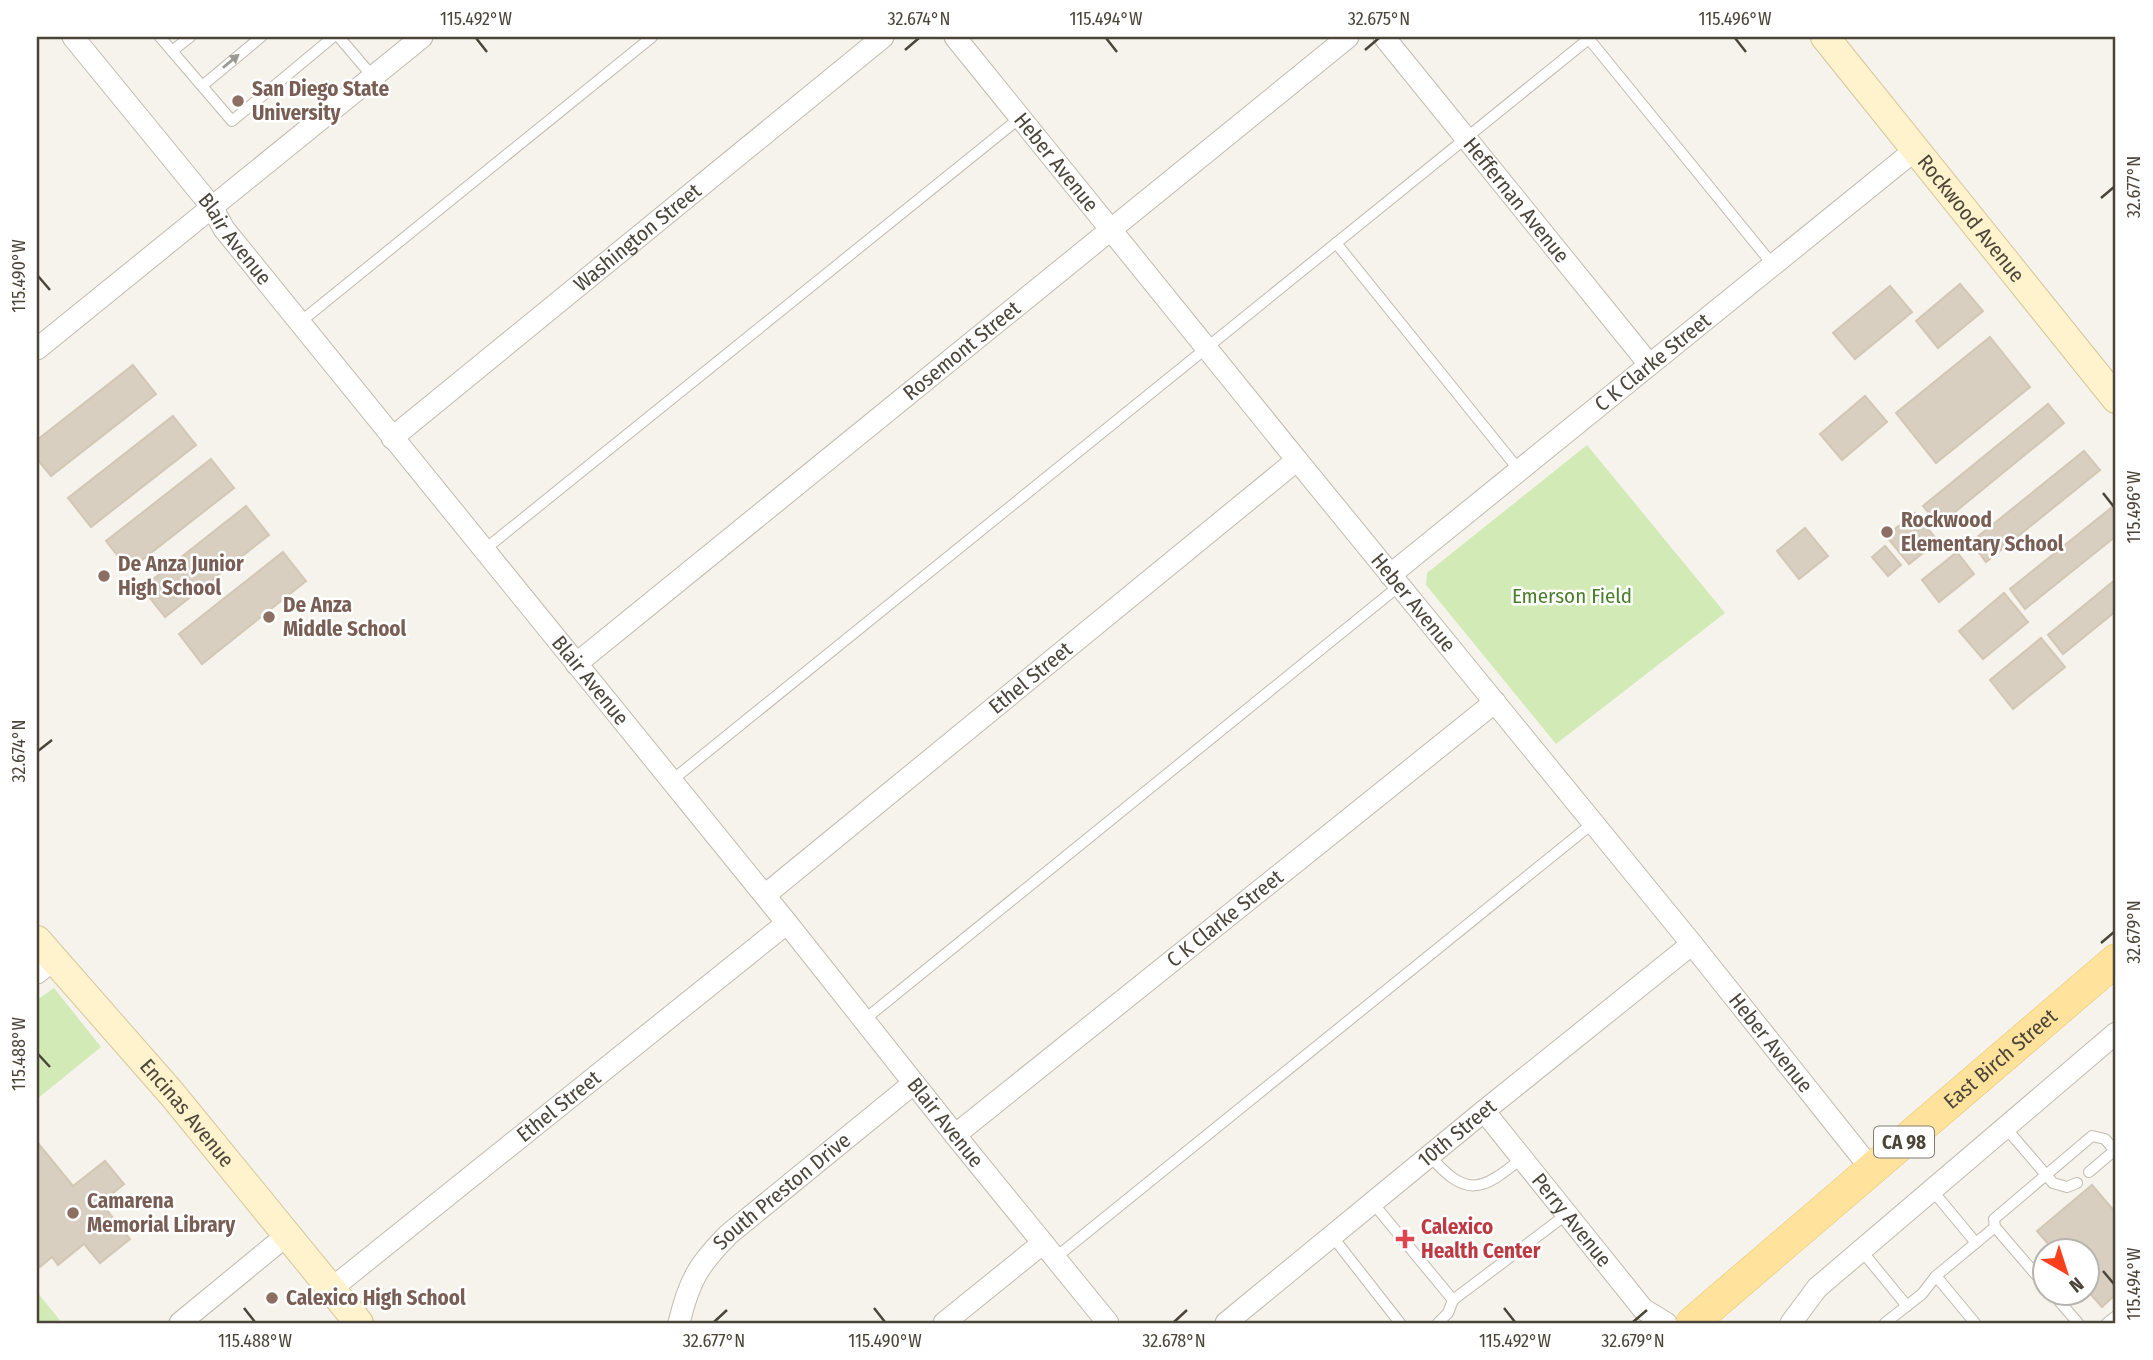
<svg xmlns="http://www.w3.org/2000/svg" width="2153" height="1360" font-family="'Fira Sans Condensed',sans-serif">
  <rect width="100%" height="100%" fill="#f6f3ec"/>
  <g fill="#d2eab5">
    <polygon points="1587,445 1725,613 1556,744 1426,585 1427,573"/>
    <polygon points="54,988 101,1047 37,1099 37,1000"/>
    <polygon points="37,1292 62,1323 37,1323"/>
  </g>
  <g fill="#d8cfc1" stroke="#d3c7b4" stroke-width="2">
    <polygon points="1960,284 1983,311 1938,348 1916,321"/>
    <polygon points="1890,286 1912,312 1855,359 1833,333"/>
    <polygon points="1990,337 2030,387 1936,463 1896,413"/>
    <polygon points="133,365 156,394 51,476 37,459 37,440"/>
    <polygon points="1865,396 1887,422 1842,460 1820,434"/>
    <polygon points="2048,404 2064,423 1939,525 1923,506"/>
    <polygon points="173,416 196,445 91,527 68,498"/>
    <polygon points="2084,451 2100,470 1986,562 1971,542"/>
    <polygon points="211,459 234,488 129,570 106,541"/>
    <polygon points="2116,504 2116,536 2025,609 2010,589"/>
    <polygon points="246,506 269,535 165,617 142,588"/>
    <polygon points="1915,513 1938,541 1909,564 1886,536"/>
    <polygon points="1805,528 1828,556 1799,579 1777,551"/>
    <polygon points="1885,546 1901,565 1888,576 1872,557"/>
    <polygon points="283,552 306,581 202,664 179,634"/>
    <polygon points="1957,552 1974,574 1939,602 1922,580"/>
    <polygon points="2116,579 2116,611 2063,654 2048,635"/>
    <polygon points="2004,593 2028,622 1983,659 1959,631"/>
    <polygon points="2041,638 2065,667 2013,709 1990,680"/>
    <polygon points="37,1142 73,1186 105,1161 124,1184 101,1203 130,1239 100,1263 84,1244 58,1265 52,1257 40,1267 37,1262 37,1227 39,1225 37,1222"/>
    <polygon points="2092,1185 2116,1213 2116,1294 2102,1307 2086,1289 2086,1252 2055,1252 2037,1231"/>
  </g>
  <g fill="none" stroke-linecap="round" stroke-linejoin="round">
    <g stroke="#c2bbae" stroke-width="12">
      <g id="lane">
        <polyline points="160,37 232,121 333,37"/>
        <polyline points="339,37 373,77"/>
        <polyline points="1589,39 1773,265"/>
        <polyline points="172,51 190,37"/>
        <polyline points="202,86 261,37"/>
        <polyline points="1336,243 1519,470"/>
        <polyline points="299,323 652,37"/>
        <polyline points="484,550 1021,117"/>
        <polyline points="671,781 1591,37"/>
        <polyline points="864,1020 1399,586"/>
        <polyline points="2005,1127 2053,1183 2067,1187 2077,1183"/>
        <path d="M 1429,1155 C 1466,1198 1481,1192 1522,1158"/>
        <polyline points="2089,1172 2115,1150"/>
        <polyline points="1932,1190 1976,1243"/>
        <polyline points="1372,1202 1453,1300 1567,1214"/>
        <polyline points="1332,1236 1400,1323"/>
        <polyline points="1861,1250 1907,1306"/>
        <polyline points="1055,1258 1593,823"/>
        <polyline points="1936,1276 1975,1323"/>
        <polyline points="2044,1284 1995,1227 1994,1219 2092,1136 2105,1139 2116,1152"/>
        <polyline points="2053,1294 2078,1323"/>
        <polyline points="1438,1323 1448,1313 1453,1300"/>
        <polyline points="1885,1323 1922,1294 1936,1276 1995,1227"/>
        <polyline points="2107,1323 2116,1316"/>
      </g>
    </g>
    <g stroke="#c2bbae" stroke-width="23">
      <g id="street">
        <path id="s1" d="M 73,37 L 212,207 L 224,229 L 787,923 L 955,1135 L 1108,1323"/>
        <path id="s2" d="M 955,37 L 1297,460 L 1692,944 L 1872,1170"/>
        <path id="s3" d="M 1384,37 L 1649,364"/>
        <polyline points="37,349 422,37"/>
        <path id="s4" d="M 392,438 L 883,37"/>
        <path id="s5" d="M 1390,575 L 1915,150"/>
        <path id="s6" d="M 576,664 L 1348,37"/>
        <path id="s7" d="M 765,895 L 1297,460"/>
        <polyline points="37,973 53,960"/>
        <path id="s8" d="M 1484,1111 L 1643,1309 L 1666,1323"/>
        <path id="s9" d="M 955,1135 L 1495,702"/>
        <path id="s10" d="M 331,1289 L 787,923"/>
        <polyline points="180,1323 287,1235"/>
        <path id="s11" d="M 679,1323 C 689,1281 698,1265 729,1234 L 914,1083"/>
        <polyline points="944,1323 1043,1243"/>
        <path id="s12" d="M 1226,1323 L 1484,1111 L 1692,944"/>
        <polyline points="1791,1323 1817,1288 2116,1033"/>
      </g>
    </g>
    <g stroke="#d6c79b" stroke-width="30">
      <g id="secondary">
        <path id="s13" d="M 1825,37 L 2116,399"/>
        <path id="s14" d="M 37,940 L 172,1094 L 359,1323"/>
      </g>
    </g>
    <g stroke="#e6c16a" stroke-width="33">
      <g id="primary">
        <path id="s15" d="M 1692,1323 L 2116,960"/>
      </g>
    </g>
    <use href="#lane" stroke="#fff" stroke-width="10"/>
    <use href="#street" stroke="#fff" stroke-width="21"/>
    <use href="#secondary" stroke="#fff3cd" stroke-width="28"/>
    <use href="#primary" stroke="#ffe39c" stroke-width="32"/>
  </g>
  <defs><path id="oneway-solid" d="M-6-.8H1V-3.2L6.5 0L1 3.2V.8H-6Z" transform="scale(1.75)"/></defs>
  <use fill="#9c9892" href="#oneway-solid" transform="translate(231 61) rotate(-40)"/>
  <path fill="none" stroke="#4b4439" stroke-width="2.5" d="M 476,38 L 487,52M 1106,38 L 1117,52M 1735,38 L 1746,52M 905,50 L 919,38M 1365,50 L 1379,38M 2101,198 L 2114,187M 38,276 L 50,290M 2103,493 L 2114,507M 38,751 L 52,740M 2101,943 L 2114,932M 38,1054 L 50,1067M 2103,1271 L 2114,1284M 244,1308 L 255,1322M 874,1308 L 885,1322M 1504,1308 L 1515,1322M 714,1322 L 727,1310M 1174,1322 L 1187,1310M 1633,1322 L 1647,1310"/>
  <g fill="#8d6e63" stroke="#fff" stroke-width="2.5">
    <circle cx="238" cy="101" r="7"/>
    <circle cx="1887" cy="532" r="7"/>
    <circle cx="104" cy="576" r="7"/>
    <circle cx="269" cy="617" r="7"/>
    <circle cx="73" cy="1213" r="7"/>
    <circle cx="272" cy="1298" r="7"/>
  </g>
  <path fill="#e0444e" stroke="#fff" stroke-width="2.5" d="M1401.5 1228.5h7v7h7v7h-7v7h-7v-7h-7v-7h7z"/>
  <g text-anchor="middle" stroke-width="5" stroke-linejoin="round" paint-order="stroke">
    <rect fill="#fff" stroke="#817c74" stroke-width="2" x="1874" y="1126.5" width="60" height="31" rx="5"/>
    <g font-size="19" font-weight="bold" fill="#4b4439">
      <text x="1904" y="1149">CA 98</text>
    </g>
    <g font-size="21" font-weight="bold" fill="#785e54" stroke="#fff" text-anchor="start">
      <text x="252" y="96">San Diego State<tspan x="252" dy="24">University</tspan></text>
      <text x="1901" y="527">Rockwood<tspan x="1901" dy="24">Elementary School</tspan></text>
      <text x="118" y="571">De Anza Junior<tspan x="118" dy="24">High School</tspan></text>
      <text x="283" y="612">De Anza<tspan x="283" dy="24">Middle School</tspan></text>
      <text x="87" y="1208">Camarena<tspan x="87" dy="24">Memorial Library</tspan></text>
      <text x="286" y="1305">Calexico High School</text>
    </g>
    <g font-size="21" fill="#4b4439" stroke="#fff">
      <text dy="7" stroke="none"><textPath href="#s2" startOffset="161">Heber Avenue</textPath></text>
      <text dy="7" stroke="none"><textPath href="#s3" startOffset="210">Heffernan Avenue</textPath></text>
      <text dy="7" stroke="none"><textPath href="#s13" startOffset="233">Rockwood Avenue</textPath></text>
      <text dy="7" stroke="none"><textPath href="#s4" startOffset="317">Washington Street</textPath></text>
      <text dy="7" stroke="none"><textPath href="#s1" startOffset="259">Blair Avenue</textPath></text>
      <text dy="7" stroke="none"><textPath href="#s6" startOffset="497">Rosemont Street</textPath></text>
      <text dy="7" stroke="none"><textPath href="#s5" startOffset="338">C K Clarke Street</textPath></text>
      <text dy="7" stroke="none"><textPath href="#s2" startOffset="728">Heber Avenue</textPath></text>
      <text dy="7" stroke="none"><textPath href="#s7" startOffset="343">Ethel Street</textPath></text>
      <text dy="7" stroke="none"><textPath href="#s1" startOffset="826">Blair Avenue</textPath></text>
      <text dy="7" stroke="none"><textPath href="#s9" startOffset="346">C K Clarke Street</textPath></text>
      <text dy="7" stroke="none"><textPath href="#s2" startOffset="1295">Heber Avenue</textPath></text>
      <text dy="7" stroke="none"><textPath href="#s15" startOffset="406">East Birch Street</textPath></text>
      <text dy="7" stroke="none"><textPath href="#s10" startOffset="292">Ethel Street</textPath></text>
      <text dy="7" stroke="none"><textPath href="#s14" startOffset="229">Encinas Avenue</textPath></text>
      <text dy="7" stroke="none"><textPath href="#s1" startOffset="1393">Blair Avenue</textPath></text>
      <text dy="7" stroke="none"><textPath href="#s12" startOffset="299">10th Street</textPath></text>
      <text dy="7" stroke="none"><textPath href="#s11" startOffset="172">South Preston Drive</textPath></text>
      <text dy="7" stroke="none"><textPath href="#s8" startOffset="140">Perry Avenue</textPath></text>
    </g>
    <g font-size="21" fill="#4a7f2a" stroke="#fff">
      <text x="1572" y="603">Emerson Field</text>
    </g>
    <g font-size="21" font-weight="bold" fill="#be3a42" stroke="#fff" text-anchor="start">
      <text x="1421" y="1234">Calexico<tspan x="1421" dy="24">Health Center</tspan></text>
    </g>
  </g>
  <rect width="2153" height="1360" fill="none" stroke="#ffffff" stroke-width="77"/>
  <g transform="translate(2066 1272) rotate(141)"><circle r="33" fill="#ffffff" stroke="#b7b4b0" stroke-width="2"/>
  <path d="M0-5L12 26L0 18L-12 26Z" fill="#fc3f1d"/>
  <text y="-10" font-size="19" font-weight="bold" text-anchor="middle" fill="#4b4439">N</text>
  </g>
  <rect x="38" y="38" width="2076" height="1284" fill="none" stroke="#4b4439" stroke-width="2.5"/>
  <g font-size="18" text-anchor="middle" fill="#4b4439">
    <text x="476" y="25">115.492°W</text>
    <text x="919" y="25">32.674°N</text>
    <text x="1106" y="25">115.494°W</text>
    <text x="1379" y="25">32.675°N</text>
    <text x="1735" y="25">115.496°W</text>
    <text transform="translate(2134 187) rotate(-90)" y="6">32.677°N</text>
    <text transform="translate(19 276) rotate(-90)" y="6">115.490°W</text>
    <text transform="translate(2134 507) rotate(-90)" y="6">115.496°W</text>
    <text transform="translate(19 751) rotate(-90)" y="6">32.674°N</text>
    <text transform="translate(2134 932) rotate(-90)" y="6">32.679°N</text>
    <text transform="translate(19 1054) rotate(-90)" y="6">115.488°W</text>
    <text transform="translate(2134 1284) rotate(-90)" y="6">115.494°W</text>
    <text x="255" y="1347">115.488°W</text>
    <text x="714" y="1347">32.677°N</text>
    <text x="885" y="1347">115.490°W</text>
    <text x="1174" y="1347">32.678°N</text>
    <text x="1515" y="1347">115.492°W</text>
    <text x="1633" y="1347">32.679°N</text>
  </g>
</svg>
